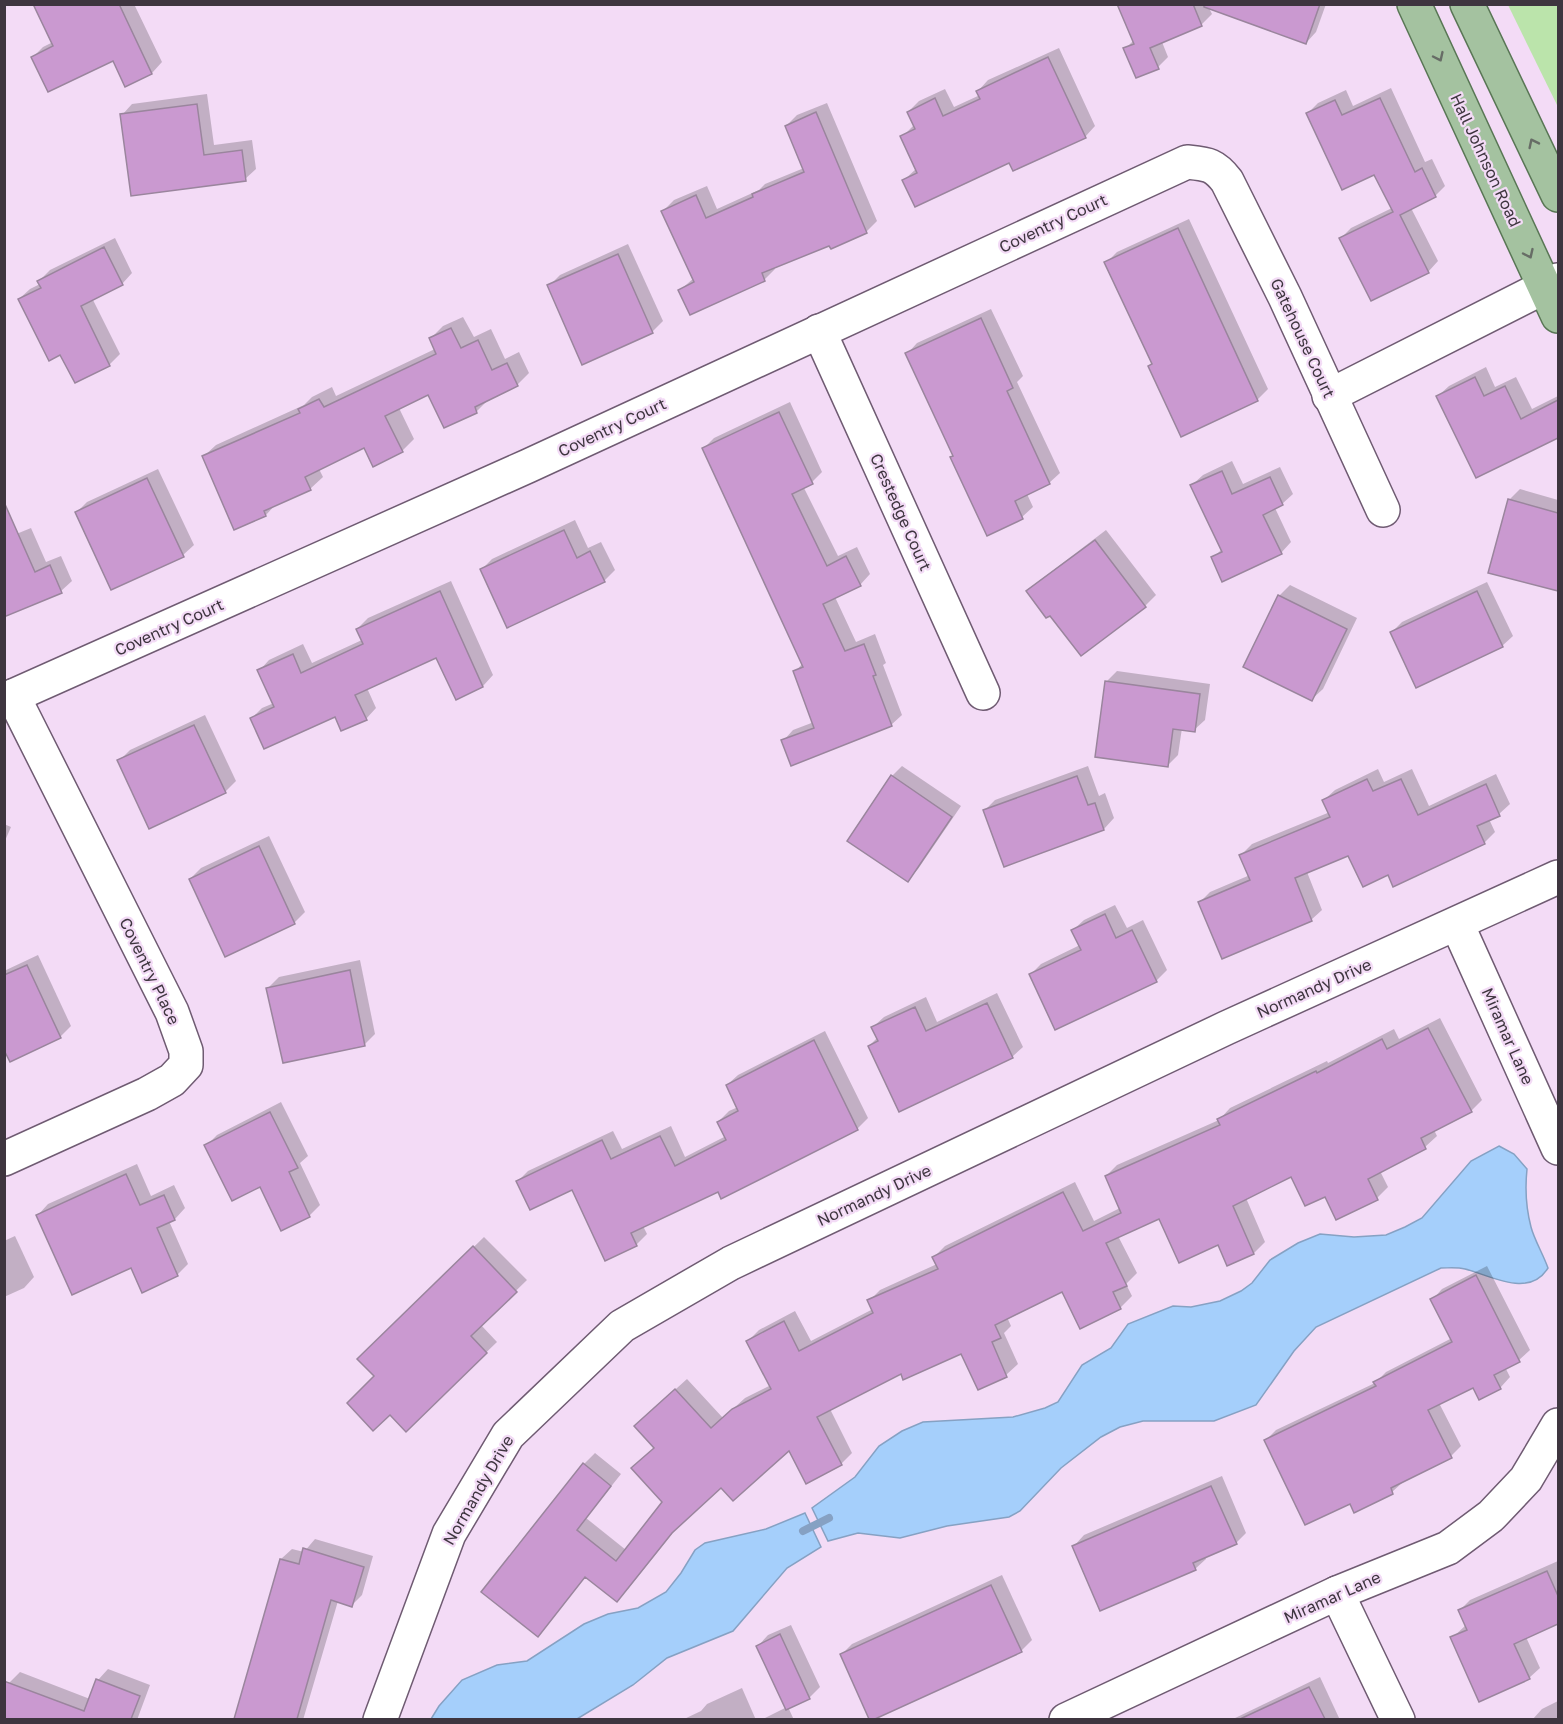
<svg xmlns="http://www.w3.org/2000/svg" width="1563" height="1724" font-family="'Golos Text',sans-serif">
  <rect width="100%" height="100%" fill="#f3dbf6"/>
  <polygon fill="#bbe4ab" points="1508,5 1558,5 1558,107"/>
  <g fill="#a5cffb" stroke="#86a1c3" stroke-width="1.5">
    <path d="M 1499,1146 L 1514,1154 L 1527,1169 C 1525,1188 1526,1208 1531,1227 C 1534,1239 1543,1254 1548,1268 C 1529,1299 1490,1275 1465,1269 C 1457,1267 1449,1268 1441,1268 L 1316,1327 L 1294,1351 L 1256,1405 L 1214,1421 L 1143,1421 L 1120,1427 L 1101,1437 L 1061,1468 L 1020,1511 L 1009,1517 L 947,1526 L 900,1538 L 858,1533 L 828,1541 L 812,1508 L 855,1477 L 879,1446 L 902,1431 L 923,1422 L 1013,1417 L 1045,1408 L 1058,1402 L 1082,1365 L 1111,1348 L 1128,1324 L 1173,1306 L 1191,1307 L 1220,1301 L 1241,1291 L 1252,1283 L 1270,1260 L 1298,1243 L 1320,1234 L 1354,1237 L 1386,1235 L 1405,1227 L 1422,1218 L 1471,1161 Z"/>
    <polygon points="805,1513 821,1547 787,1568 733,1631 667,1658 633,1685 577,1719 431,1719 439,1706 462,1680 497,1665 527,1661 584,1624 608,1614 638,1608 666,1592 681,1573 695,1550 705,1543 766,1529"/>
  </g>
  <g fill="#0003">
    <polygon points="42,4 134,4 162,62 152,73 126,85 114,59 33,57 43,47 53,42"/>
    <polygon points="1125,4 1207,4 1212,14 1201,25 1162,42 1168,57 1158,67 1125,49 1134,40"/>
    <polygon points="1246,4 1326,4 1316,32 1306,43"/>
    <polygon points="1059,48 1095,126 1085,137 1010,161 904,180 917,168 902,137 914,125 908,112 919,101 945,89 954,107 980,95 978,91 988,80"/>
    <polygon points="1391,88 1425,162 1432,159 1445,186 1435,196 1411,208 1438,261 1428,272 1341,238 1351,228 1392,208 1374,173 1308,113 1318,103 1346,90 1353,106"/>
    <polygon points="207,94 214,145 252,140 256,169 245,179 122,115 132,104"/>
    <polygon points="827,103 877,221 866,232 830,244 774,267 775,269 765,279 690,313 680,290 694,278 663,211 674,200 707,186 717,209 759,190 765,184 804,168 786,126 797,115"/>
    <polygon points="1189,219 1268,389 1257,400 1182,435 1153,363 1106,263 1117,252"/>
    <polygon points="115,238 132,273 122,284 92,298 120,354 109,365 61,353 19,299 30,289 40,284 39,281 50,270"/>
    <polygon points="628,244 663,321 652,332 549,286 560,275"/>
    <polygon points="991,309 1023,376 1017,382 1060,473 1049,483 1027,494 1033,507 1022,517 907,354 917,343"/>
    <polygon points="463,317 474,337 491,329 505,359 519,352 529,373 517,385 490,398 477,411 445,426 429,393 399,408 414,439 402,451 365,446 319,469 323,477 310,489 276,504 266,515 235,528 203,457 216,445 304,405 312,397 332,387 336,396 435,349 430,339 443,326"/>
    <polygon points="1486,367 1495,387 1516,377 1532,409 1558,396 1558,436 1477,476 1438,396 1449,386"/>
    <polygon points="790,402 822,472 812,482 803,486 838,556 857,547 870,574 860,585 835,597 856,642 875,634 886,663 883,665 902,715 891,725 783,741 793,730 814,722 795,672 803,663 704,448 714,438"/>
    <polygon points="1232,461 1243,484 1280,467 1293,494 1282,504 1275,508 1291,542 1281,553 1213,558 1222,549 1192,485 1203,475"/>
    <polygon points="158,469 194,545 183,555 77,512 87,502"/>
    <polygon points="1520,489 1558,500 1558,590 1490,572 1509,500"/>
    <polygon points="575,520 588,548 601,542 615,570 604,581 482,569 492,559"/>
    <polygon points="31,528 46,562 61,556 72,581 61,591 4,616 4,539"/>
    <polygon points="1106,530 1156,595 1145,606 1050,614 1028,591 1039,581"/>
    <polygon points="451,581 493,675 483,686 456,698 437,656 367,688 376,708 366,719 336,715 252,718 262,708 274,703 259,671 269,660 303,644 312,663 362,640 357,629 368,618"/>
    <polygon points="1487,582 1513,636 1502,646 1392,632 1402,622"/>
    <polygon points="1290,585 1357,618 1323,689 1312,699 1245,666 1279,596"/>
    <polygon points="1117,671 1210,684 1205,720 1194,730 1182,728 1178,755 1167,766 1106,682"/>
    <polygon points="205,715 236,781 225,792 119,761 130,750"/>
    <polygon points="902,766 961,806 918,869 908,880 892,776"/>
    <polygon points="1088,766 1099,796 1105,793 1114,818 1104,829 1004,865 985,810 995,800"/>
    <polygon points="1378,769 1384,782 1412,769 1429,806 1496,774 1510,804 1499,814 1489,819 1495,832 1484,843 1389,873 1349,854 1307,872 1322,910 1311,920 1200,902 1210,892 1250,875 1241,855 1252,844 1330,812 1324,800 1335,790"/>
    <polygon points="4,824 11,827 4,843"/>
    <polygon points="269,836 305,912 294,923 190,879 201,868"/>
    <polygon points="1115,905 1127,928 1143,920 1167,970 1156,981 1031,974 1041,964 1080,945 1073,930 1084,920"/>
    <polygon points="38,955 71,1026 60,1037 4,1047 4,971"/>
    <polygon points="360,960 375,1034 365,1044 268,988 279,977"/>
    <polygon points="997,993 1023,1047 1012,1057 869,1046 878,1037 873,1027 884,1017 926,997 937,1022"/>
    <polygon points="1440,1018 1482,1100 1471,1111 1434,1130 1437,1136 1425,1147 1380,1171 1388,1187 1377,1198 1337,1218 1325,1195 1292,1175 1246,1198 1265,1242 1254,1253 1228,1264 1218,1243 1160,1217 1118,1236 1137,1273 1126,1284 1132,1296 1120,1308 1081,1327 1062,1290 1007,1317 1011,1326 1004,1333 1018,1364 1006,1375 979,1388 962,1352 901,1372 830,1409 852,1453 841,1464 789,1448 721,1486 680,1524 628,1589 617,1600 586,1576 538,1635 584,1464 595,1453 621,1474 586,1518 626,1550 664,1502 655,1447 647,1415 687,1379 723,1418 745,1398 771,1385 748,1341 759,1330 795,1311 811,1341 873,1309 869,1301 880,1290 937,1264 934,1257 945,1246 1075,1182 1094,1221 1120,1208 1106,1176 1117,1165 1219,1120 1230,1108 1327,1061 1328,1063 1394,1029 1399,1039"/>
    <polygon points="825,1031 868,1118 858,1128 722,1197 719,1190 643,1226 647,1234 636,1245 573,1188 518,1181 528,1171 613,1131 622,1149 671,1126 685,1157 726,1136 718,1122 729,1111 738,1107 727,1085 738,1075"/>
    <polygon points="281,1102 308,1156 300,1163 320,1205 309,1216 261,1185 206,1146 217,1135"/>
    <polygon points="137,1164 151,1196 174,1185 185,1208 175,1219 169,1221 188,1264 177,1275 132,1266 38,1215 48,1204"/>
    <polygon points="15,1236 34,1277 24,1288 4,1297 4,1241"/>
    <polygon points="484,1237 527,1280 481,1325 497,1342 406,1430 376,1376 359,1359"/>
    <polygon points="1487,1266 1530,1350 1519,1360 1505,1367 1510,1377 1500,1388 1474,1386 1439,1403 1461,1446 1451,1456 1403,1482 1392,1492 1351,1502 1266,1440 1276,1430 1375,1383 1386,1372 1452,1338 1432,1300 1442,1289"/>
    <polygon points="1222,1476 1246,1533 1236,1543 1205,1556 1206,1559 1195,1569 1074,1546 1084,1535"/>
    <polygon points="315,1539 373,1556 362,1595 352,1605 338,1601 303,1720 235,1720 281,1559 292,1549 304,1552"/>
    <polygon points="1558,1561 1558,1623 1526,1637 1540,1668 1529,1678 1452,1638 1466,1625 1460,1610 1470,1600"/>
    <polygon points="1002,1575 1032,1640 1021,1651 871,1720 841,1655 852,1644"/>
    <polygon points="791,1625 820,1687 809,1698 788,1707 794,1720 761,1720 787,1707 758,1646 768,1635"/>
    <polygon points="108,1669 150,1685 137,1720 4,1720 4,1696 9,1683 20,1672 90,1699 98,1680"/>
    <polygon points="1320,1677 1340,1720 1231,1720"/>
    <polygon points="742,1688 756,1720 682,1720 701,1711 707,1704"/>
    <polygon points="1558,1701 1558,1720 1532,1720 1542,1709"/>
  </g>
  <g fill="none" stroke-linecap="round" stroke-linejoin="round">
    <polyline stroke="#86a1c3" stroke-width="8" points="803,1531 829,1518"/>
  </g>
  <g fill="#ca99d0" stroke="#9a859d" stroke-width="1.5">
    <polygon points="33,4 119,4 152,74 125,87 113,61 48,92 31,57 53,46"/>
    <polygon points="1117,4 1193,4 1202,26 1150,48 1159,69 1136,78 1123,48 1134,44"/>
    <polygon points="1204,4 1320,4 1306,44 1204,7"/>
    <polygon points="1048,57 1086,138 1013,171 1009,163 915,207 902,180 917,173 900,136 915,129 907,112 935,98 943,116 980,99 976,91"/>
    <polygon points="1380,98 1415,172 1422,168 1436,197 1400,215 1429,273 1371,301 1339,238 1393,212 1374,175 1342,190 1306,113 1335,100 1342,115"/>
    <polygon points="197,104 204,155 242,150 246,181 131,196 120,114"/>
    <polygon points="816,112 867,233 831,249 829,246 762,273 765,281 690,315 678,290 694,282 661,211 696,195 706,218 753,197 752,194 804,172 785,126"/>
    <polygon points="1178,228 1258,401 1181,437 1148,366 1152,364 1104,262"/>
    <polygon points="104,247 123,285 81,306 110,366 75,383 60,355 49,361 18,299 41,288 37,281"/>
    <polygon points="618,254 653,333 582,365 547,285"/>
    <polygon points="981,318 1013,388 1007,391 1050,484 1015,501 1023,519 987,536 950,457 953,456 905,353"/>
    <polygon points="451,328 461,348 478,340 492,370 507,363 518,386 475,407 477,413 444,428 428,395 385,416 403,452 373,467 364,448 305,477 311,490 264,511 266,516 234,530 202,456 300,413 298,409 319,399 324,407 436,354 429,338"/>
    <polygon points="1475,377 1484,396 1505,386 1521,419 1558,400 1558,438 1476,478 1436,396"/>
    <polygon points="779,412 813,484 792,494 827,566 846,556 861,586 823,604 845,651 864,644 876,675 873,676 892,726 791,766 781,740 814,728 793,671 803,667 702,448"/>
    <polygon points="1222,471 1232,494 1270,477 1283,505 1263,515 1282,554 1222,582 1211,557 1222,552 1190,485"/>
    <polygon points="147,478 184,557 111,590 75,512"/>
    <polygon points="1508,499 1558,513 1558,591 1488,573"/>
    <polygon points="4,502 35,572 50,565 62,593 4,617"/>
    <polygon points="564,530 577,558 590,551 605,582 507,628 480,569"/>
    <polygon points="1095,540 1146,607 1081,656 1050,616 1046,618 1026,591"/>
    <polygon points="440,591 483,687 456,700 436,658 355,695 367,720 341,731 335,717 264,749 250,718 274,707 257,670 293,654 301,673 363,644 356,629"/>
    <polygon points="1477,591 1503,647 1416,688 1390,632"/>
    <polygon points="1278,595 1347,629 1312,701 1243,667"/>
    <polygon points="1105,681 1200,694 1195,732 1173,729 1168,767 1095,757"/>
    <polygon points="194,725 226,793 149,829 117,760"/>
    <polygon points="891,775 952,817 908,882 847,841"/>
    <polygon points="1077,776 1088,805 1095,803 1104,830 1004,867 983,810"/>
    <polygon points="1367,779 1373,791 1401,779 1418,815 1486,784 1500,816 1477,826 1485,844 1393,887 1388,875 1363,887 1348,856 1295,878 1312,921 1222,959 1198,902 1250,880 1239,855 1330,817 1322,800"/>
    <polygon points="259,846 295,924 225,957 189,879"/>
    <polygon points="1105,914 1116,938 1132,930 1157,982 1055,1030 1029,974 1081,950 1071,930"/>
    <polygon points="27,965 61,1038 10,1062 4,1050 4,975"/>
    <polygon points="350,970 365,1046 283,1063 266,988"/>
    <polygon points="987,1003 1013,1058 899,1112 868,1046 878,1041 871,1027 915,1007 926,1031"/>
    <polygon points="1428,1028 1472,1112 1421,1138 1426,1149 1368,1179 1378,1200 1336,1220 1325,1197 1305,1206 1291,1177 1233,1206 1254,1254 1227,1266 1218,1245 1179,1263 1159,1219 1106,1243 1127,1286 1113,1292 1121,1309 1080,1329 1062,1292 995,1325 1001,1338 992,1342 1007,1377 978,1390 961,1354 903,1380 901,1374 817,1417 842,1465 806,1484 789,1451 733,1501 721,1488 672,1533 617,1602 585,1577 538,1637 481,1592 583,1463 611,1486 577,1530 616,1561 662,1502 631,1468 654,1448 634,1426 675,1389 711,1428 732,1409 771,1389 746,1341 784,1321 799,1351 873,1313 867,1300 938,1269 932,1257 1063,1192 1083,1231 1121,1213 1105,1176 1220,1125 1217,1119 1316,1071 1317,1073 1382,1039 1387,1049"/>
    <polygon points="814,1040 858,1130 721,1199 718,1192 631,1233 637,1246 605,1261 572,1190 530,1210 516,1181 602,1140 611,1159 660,1136 675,1166 726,1140 717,1122 738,1111 726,1085"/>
    <polygon points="270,1112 298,1168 289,1172 310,1217 281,1231 260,1187 232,1201 204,1145"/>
    <polygon points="126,1174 140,1205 164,1195 175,1220 157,1228 178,1276 142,1293 131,1268 72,1295 36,1215"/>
    <polygon points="473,1246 517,1292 471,1336 487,1353 406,1432 390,1415 373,1431 347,1403 374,1376 357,1359"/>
    <polygon points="1476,1275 1520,1362 1494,1375 1501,1389 1479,1400 1473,1388 1428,1410 1452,1458 1391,1488 1393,1494 1354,1513 1350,1504 1305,1525 1264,1440 1376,1386 1373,1382 1452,1342 1430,1299"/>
    <polygon points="1211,1486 1237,1544 1193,1563 1196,1570 1100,1611 1072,1546"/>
    <polygon points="303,1548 364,1567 352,1607 331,1600 297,1719 234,1719 280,1559 299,1564"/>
    <polygon points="1547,1571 1558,1596 1558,1624 1514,1644 1530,1679 1479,1702 1450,1637 1467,1630 1458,1610"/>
    <polygon points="991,1585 1022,1652 875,1719 869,1719 840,1654"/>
    <polygon points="780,1634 810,1699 786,1710 756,1646"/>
    <polygon points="96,1679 140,1696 131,1719 4,1719 4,1681 84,1711"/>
    <polygon points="1309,1687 1325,1719 1240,1719"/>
  </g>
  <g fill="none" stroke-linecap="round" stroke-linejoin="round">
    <g stroke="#6f5b72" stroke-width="36">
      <g id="minor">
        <polyline points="819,331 983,693"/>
        <polyline points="1329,396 1558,280"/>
        <path d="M 4,700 L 528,466 L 1187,162 C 1207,164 1214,164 1227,181 L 1285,297 L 1383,510"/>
        <polyline points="1457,924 1558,1148"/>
        <polyline points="4,1159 147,1094 172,1080 186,1065 186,1051 172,1012 13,696"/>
        <polyline points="1337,1593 1398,1720"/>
        <polyline points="380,1720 449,1534 508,1435 622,1326 731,1263 1226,1028 1558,877"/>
        <polyline points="1066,1720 1337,1593 1448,1548 1491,1516 1526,1479 1558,1425"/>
      </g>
    </g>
    <g stroke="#597655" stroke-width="36">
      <g id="major">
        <polyline points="1414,4 1558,316"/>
        <polyline points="1467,4 1558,195"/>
      </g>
    </g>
    <use href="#minor" stroke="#fff" stroke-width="33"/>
    <use href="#major" stroke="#a4c2a0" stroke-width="33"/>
  </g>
  <defs><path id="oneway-chevron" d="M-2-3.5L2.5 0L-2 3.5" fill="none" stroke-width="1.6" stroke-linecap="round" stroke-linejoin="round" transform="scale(1.5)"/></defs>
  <g stroke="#676d66">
    <use href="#oneway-chevron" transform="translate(1439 57) rotate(65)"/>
    <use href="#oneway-chevron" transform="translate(1533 143) rotate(-116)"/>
    <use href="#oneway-chevron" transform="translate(1529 254) rotate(65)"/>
  </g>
  <g text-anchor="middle" stroke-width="4.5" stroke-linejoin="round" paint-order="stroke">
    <g font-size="16" fill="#3e353f" stroke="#f3dbf6">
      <text transform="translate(1486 160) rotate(65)" y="6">Hall Johnson Road</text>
      <text transform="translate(1053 223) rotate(-25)" y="6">Coventry Court</text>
      <text transform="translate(1303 338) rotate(65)" y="6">Gatehouse Court</text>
      <text transform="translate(612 427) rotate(-25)" y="6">Coventry Court</text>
      <text transform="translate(901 512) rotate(66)" y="6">Crestedge Court</text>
      <text transform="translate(169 627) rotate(-24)" y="6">Coventry Court</text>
      <text transform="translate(150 971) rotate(64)" y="6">Coventry Place</text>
      <text transform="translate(1314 988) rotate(-24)" y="6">Normandy Drive</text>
      <text transform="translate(1508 1036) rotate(66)" y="6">Miramar Lane</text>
      <text transform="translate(874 1195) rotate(-25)" y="6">Normandy Drive</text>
      <text transform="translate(478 1490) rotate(-60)" y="6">Normandy Drive</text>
      <text transform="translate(1332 1597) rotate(-24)" y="6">Miramar Lane</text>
    </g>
  </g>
  <rect width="1563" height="1724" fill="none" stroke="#3e353f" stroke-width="12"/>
</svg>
